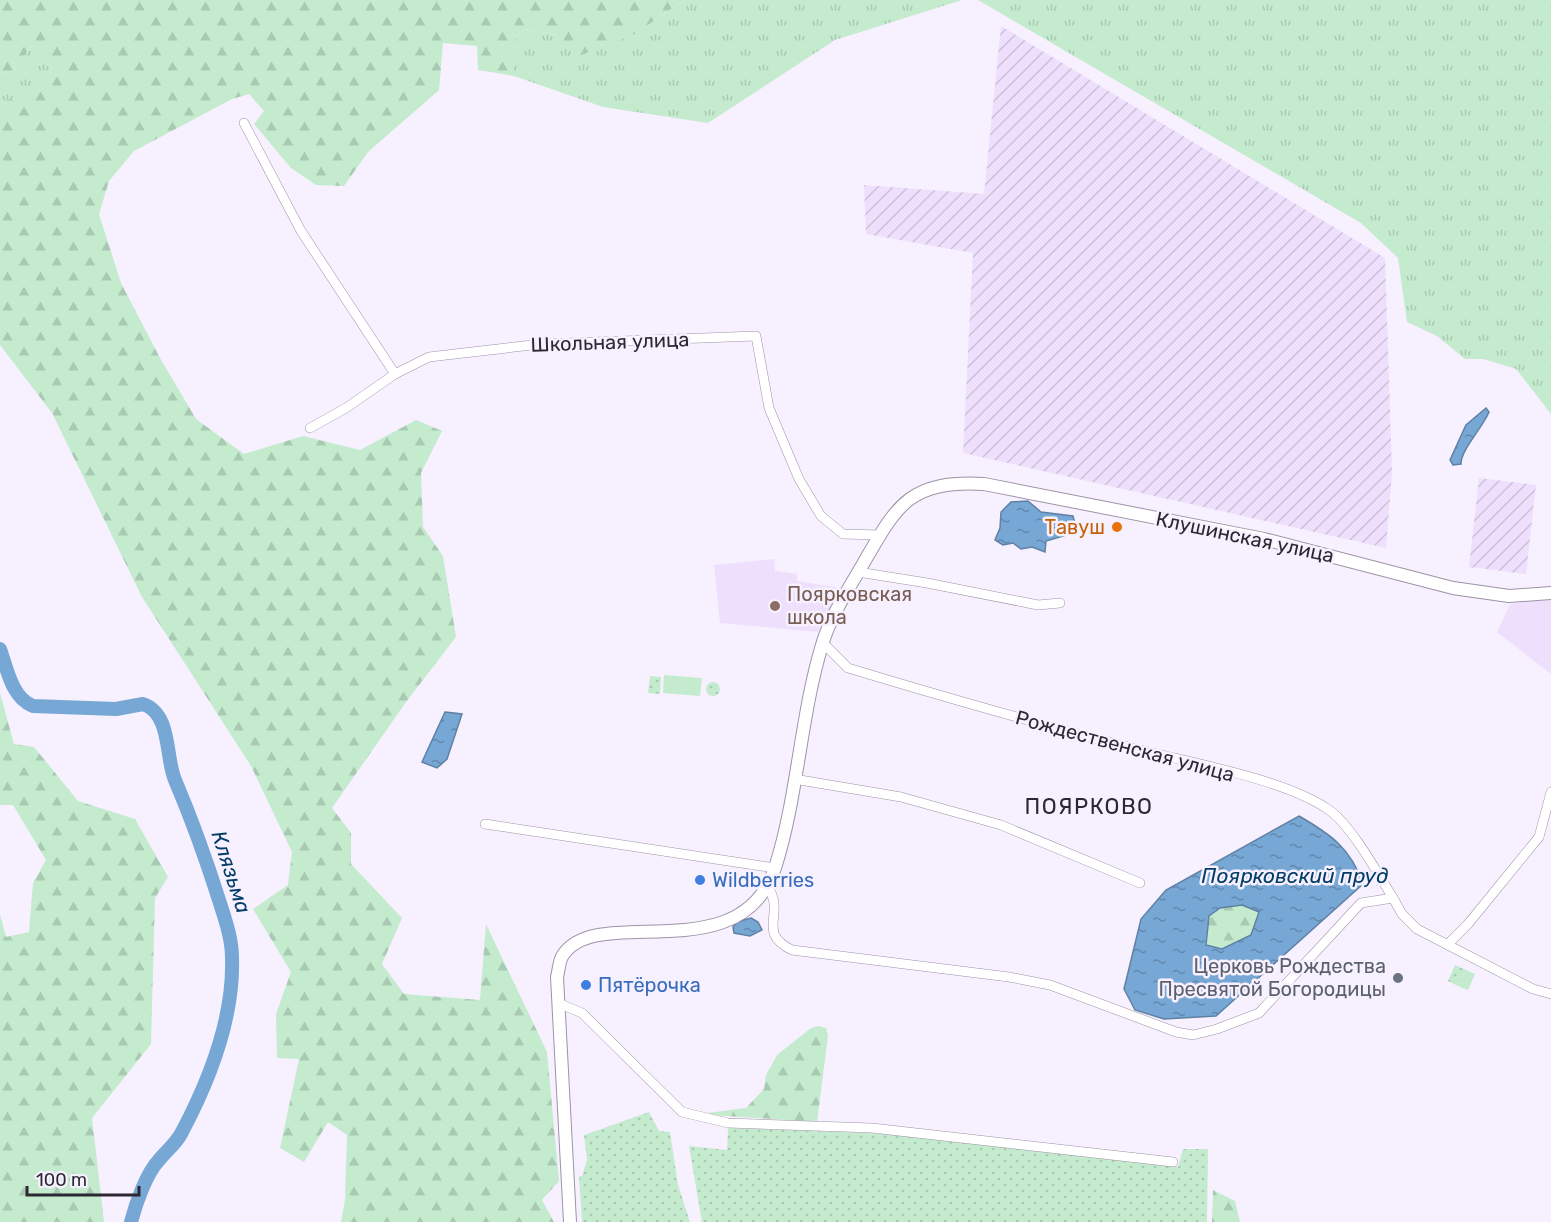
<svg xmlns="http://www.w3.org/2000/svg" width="1551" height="1222" font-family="Rubik,sans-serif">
  <defs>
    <pattern id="industrial-furrows" width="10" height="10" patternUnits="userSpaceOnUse" patternTransform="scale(1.5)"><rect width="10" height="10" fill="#eee0fd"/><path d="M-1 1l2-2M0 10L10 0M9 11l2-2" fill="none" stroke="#ccc0d9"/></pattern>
    <pattern id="grass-tufts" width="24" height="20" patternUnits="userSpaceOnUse" patternTransform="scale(1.5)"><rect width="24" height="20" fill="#c5ebcf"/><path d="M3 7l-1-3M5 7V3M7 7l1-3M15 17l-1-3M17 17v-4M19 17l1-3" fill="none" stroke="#a9cab2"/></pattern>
    <pattern id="forest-firs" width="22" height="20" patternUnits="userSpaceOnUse" patternTransform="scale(1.5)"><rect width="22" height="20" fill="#c5ebcf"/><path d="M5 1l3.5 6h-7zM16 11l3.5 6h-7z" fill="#a9cab2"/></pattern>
    <pattern id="park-dots" width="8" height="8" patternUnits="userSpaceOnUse" patternTransform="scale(1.5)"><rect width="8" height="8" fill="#c5ebcf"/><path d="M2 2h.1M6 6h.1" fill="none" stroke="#a9cab2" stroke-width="1.8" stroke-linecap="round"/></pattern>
    <pattern id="water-ripples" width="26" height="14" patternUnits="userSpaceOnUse" patternTransform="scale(1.5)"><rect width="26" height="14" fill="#77a7d5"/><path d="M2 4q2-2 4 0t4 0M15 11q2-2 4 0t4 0" fill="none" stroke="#6288ad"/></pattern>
  </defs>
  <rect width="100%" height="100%" fill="#f7f0fe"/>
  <g fill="#eee0fd">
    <polygon points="774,559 775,571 797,574 797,581 840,588 818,632 720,623 714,565"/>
    <polygon points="1551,597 1551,674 1497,632 1510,604"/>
  </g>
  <g fill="url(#industrial-furrows)">
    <polygon points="1001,26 1385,258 1392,472 1386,548 963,453 973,253 866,234 864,185 984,194"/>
    <polygon points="1479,478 1536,485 1526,574 1469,567"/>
  </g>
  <g fill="url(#grass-tufts)">
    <polygon points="684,0 962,0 835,40 708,123 603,107 514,76 514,40 524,29 557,35 635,34"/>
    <polygon points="978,0 1551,0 1551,414 1516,369 1483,359 1465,359 1437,336 1407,322 1398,258 1361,223"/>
    <polygon points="32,45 52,68 45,89 0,102 0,72 11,74"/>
  </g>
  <g fill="url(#forest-firs)">
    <polygon points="0,0 684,0 635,34 576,57 557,35 524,29 514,40 514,76 478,70 477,46 443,43 439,90 368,152 344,186 316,185 291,168 254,124 264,111 249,94 232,99 134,151 109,181 99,214 121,283 160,358 196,419 244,454 303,436 360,450 416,420 442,431 421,473 423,527 443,556 456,637 406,702 332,808 351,833 351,864 402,918 382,964 404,994 480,1000 486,924 547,1052 559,1181 542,1200 554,1222 341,1222 345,1200 347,1135 328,1122 304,1162 280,1148 299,1059 277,1058 276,1014 291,972 253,909 288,885 292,852 251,766 142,597 52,413 0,345 0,102 44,89 52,68 32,45 11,74 0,72"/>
    <polygon points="0,693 14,744 34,747 78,801 135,819 168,877 155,898 151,1044 92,1118 104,1222 0,1222 0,914 6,937 29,932 33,883 46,860 13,805 0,805"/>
    <polygon points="1242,905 1259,911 1251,935 1222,949 1206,945 1209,916 1220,908"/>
    <polygon points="819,1026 826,1028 828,1036 817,1122 711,1115 707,1113 746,1108 764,1089 766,1075 777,1055 811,1028"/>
    <polygon points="1213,1190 1235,1201 1240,1222 1212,1222"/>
  </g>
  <g fill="url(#park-dots)">
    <polygon points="650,676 661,677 660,694 648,693"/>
    <circle cx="713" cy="689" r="7"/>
    <polygon points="1455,965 1466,970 1458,986 1448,981"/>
    <polygon points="649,1112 659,1131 670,1132 678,1185 690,1222 582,1222 579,1176 582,1176 587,1160 584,1135"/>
    <polygon points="728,1128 868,1133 946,1139 1178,1167 1183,1149 1208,1149 1207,1222 702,1222 689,1146 727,1150"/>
  </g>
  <g fill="#c5ebcf">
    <polygon points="664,675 702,678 700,696 663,693"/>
    <polygon points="1466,970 1475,974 1468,990 1458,986"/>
  </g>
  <g fill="url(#water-ripples)" stroke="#6081a4" stroke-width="1.5" fill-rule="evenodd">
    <path d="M 1486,408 L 1489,412 C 1483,427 1460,451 1461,464 L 1453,465 L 1450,460 L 1466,425 Z"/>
    <polygon points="1028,501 1041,512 1073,516 1077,532 1046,541 1045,552 1032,547 1021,549 1013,543 1003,545 995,540 1000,528 1001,512 1011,502"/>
    <polygon points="445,712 462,714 447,759 437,768 422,762"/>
    <path d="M 1299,816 C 1330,834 1351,848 1363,884 L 1216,1016 L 1164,1019 L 1135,1010 L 1124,989 L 1141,919 L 1166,890 ZM 1242,905 L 1259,912 L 1251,935 L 1222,949 L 1206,945 L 1209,916 L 1220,908 Z"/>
    <polygon points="751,918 758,922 762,930 750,936 734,933 733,927 737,922"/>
  </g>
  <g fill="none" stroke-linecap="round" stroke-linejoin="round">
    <path stroke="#77a7d5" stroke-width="14" d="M 0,649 C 7,669 12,698 33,706 L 116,709 L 143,704 C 172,714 165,757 175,780 C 192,820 206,859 219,900 C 225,919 232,938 232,958 C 234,1017 209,1081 182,1132 C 176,1144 167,1150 159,1160 C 146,1174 136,1203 131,1222"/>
    <g stroke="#9d93a7" stroke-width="10">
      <g id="minor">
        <polyline points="244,123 301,231 395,374"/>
        <polyline points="310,428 346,408 395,374 429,357 541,344 756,336 769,408 799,479 821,516 843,534 880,535"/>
        <polyline points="858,572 927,583 1038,605 1060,603"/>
        <path d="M 823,643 L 848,668 C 941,696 1034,723 1129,747 C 1184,762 1284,778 1329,810 C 1351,825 1378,874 1393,898"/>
        <polyline points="794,779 901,797 1001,825 1140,883"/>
        <polyline points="485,824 775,868"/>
        <path d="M 767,886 C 787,913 755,932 792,950 L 1009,977 L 1050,985 L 1176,1032 L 1193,1035 L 1217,1029 L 1259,1013 L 1361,903 L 1393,898 L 1402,914 L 1417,929 L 1533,989 L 1551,994"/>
        <polyline points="1448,944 1468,924 1539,837 1551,792"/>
        <polyline points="558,1003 582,1013 682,1112 728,1123 872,1128 1173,1162"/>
      </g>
    </g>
    <g stroke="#9d93a7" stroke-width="14">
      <path id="major" d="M 570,1222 L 557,977 C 559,970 559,960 563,955 C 597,902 740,973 775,868 C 798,796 800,718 822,645 C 830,617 848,590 863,564 C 897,505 909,480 984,484 L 1264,539 L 1453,588 L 1509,596 L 1551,593"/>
    </g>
    <use href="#minor" stroke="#fff" stroke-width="9"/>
    <use href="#major" stroke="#fff" stroke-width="12"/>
  </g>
  <circle fill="#e8710a" stroke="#f7f0fe" stroke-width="2" cx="1117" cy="527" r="6"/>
  <circle fill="#8d6e63" stroke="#f7f0fe" stroke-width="2" cx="775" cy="606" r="6"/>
  <g fill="#3f7fe0" stroke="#f7f0fe" stroke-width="2">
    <circle cx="700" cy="880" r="6"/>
    <circle cx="586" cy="985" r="6"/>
  </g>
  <circle fill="#6b7280" stroke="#f7f0fe" stroke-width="2" cx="1398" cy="978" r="6"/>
  <g text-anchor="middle" stroke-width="5" stroke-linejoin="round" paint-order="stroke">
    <g font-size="20" fill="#2c2831" stroke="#f7f0fe">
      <text transform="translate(610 342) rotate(-2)" y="7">Школьная улица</text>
      <text transform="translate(1245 537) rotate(12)" y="7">Клушинская улица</text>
      <text transform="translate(1125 746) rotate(15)" y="7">Рождественская улица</text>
    </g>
    <g font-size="20" fill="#c56008" stroke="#f7f0fe" text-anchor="end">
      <text x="1105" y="534">Тавуш</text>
    </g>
    <g font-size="20" fill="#785e54" stroke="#f7f0fe" text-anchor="start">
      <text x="787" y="601">Поярковская<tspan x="787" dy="23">школа</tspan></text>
    </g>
    <g font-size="20" fill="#366cbe" stroke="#f7f0fe" text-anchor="start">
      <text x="712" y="887">Wildberries</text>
      <text x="598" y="992">Пятёрочка</text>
    </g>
    <g font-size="20" fill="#5b616d" stroke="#f7f0fe" text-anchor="end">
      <text x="1386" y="973">Церковь Рождества<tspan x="1386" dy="23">Пресвятой Богородицы</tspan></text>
    </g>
    <g font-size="21" font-style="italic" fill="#033d68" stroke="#f7f0fe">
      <text transform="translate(231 872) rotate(72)" y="7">Клязьма</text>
      <text x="1295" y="883">Поярковский пруд</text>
    </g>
    <g font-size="22" letter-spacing="1.5" fill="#2c2831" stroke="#f7f0fe">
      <text x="1089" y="814">ПОЯРКОВО</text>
    </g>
  </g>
  <path d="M27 1186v9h112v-9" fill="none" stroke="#2c2831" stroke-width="3"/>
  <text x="36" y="1186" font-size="18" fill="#2c2831" stroke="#f7f0fe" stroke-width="4.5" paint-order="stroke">100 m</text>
</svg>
